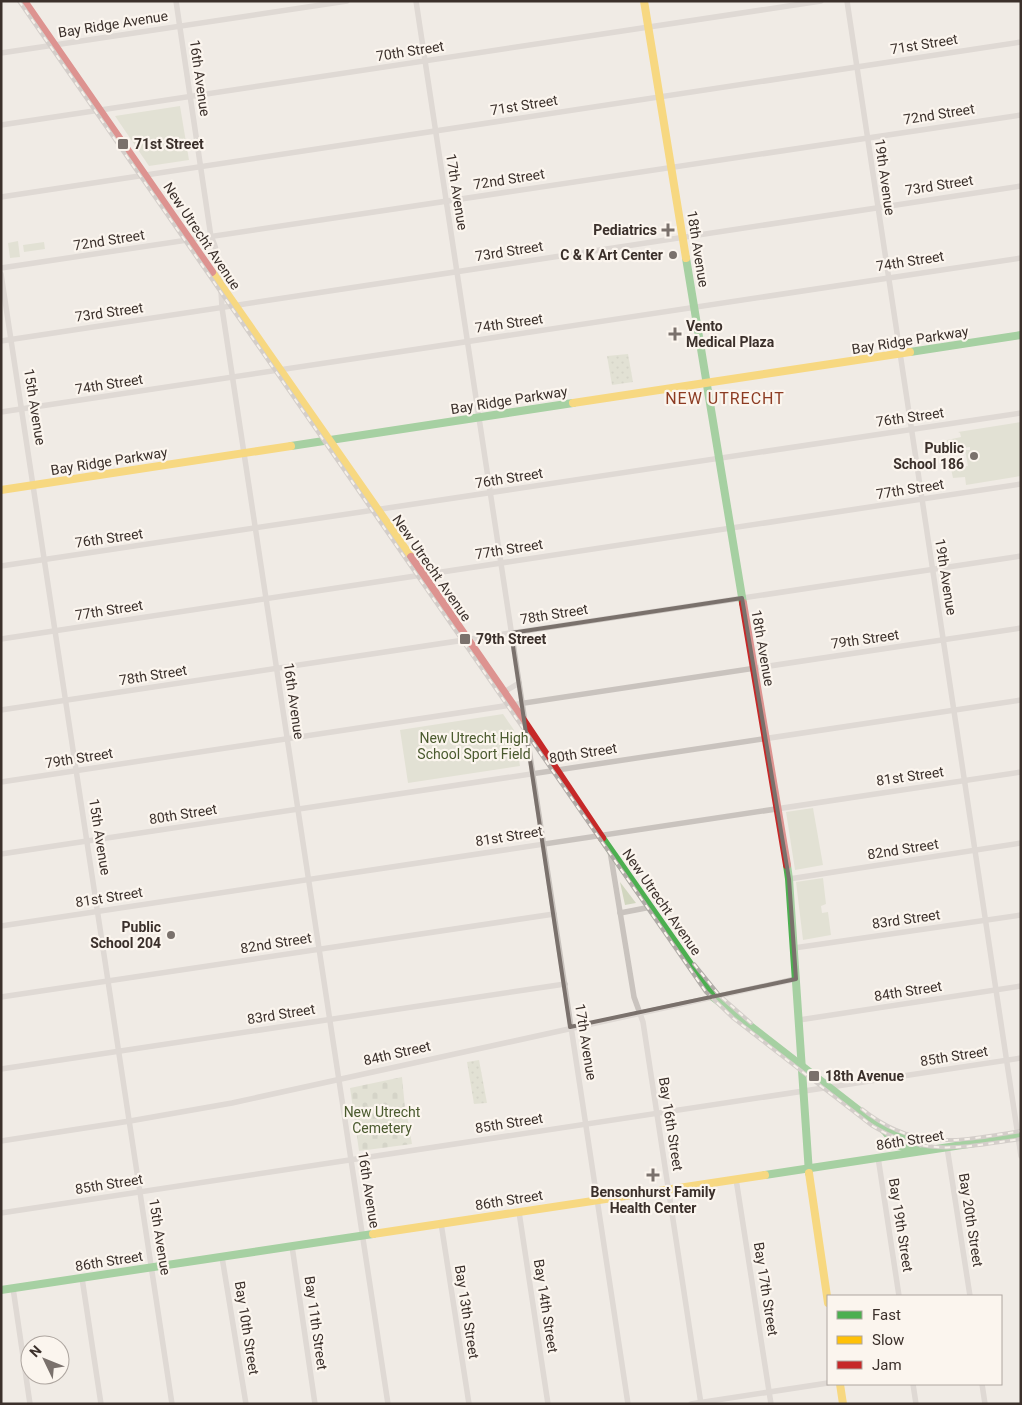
<svg xmlns="http://www.w3.org/2000/svg" width="1022" height="1405" font-family="Roboto,sans-serif">
  <defs>
    <pattern id="grass-dots" width="8" height="8" patternUnits="userSpaceOnUse" patternTransform="scale(1.25)"><rect width="8" height="8" fill="#d1d6bf"/><path d="M2 2h.1M6 6h.1" fill="none" stroke="#b4b8a4" stroke-width="1.8" stroke-linecap="round"/></pattern>
    <pattern id="cemetery-stones" width="16" height="16" patternUnits="userSpaceOnUse" patternTransform="scale(1.25)"><rect width="16" height="16" fill="#d1d6bf"/><path d="M2 7V4a2 2 0 0 1 4 0v3zM10 15v-3a2 2 0 0 1 4 0v3z" fill="#b4b8a4"/></pattern>
  </defs>
  <rect width="100%" height="100%" fill="#f0ebe5"/>
  <g fill="url(#grass-dots)">
    <polygon points="628,354 633,382 612,385 607,356"/>
    <polygon points="479,1060 487,1103 474,1104 467,1062"/>
  </g>
  <polygon fill="url(#cemetery-stones)" points="402,1077 405,1108 406,1109 412,1144 359,1151 350,1088"/>
  <g fill="#d1d6bf">
    <polygon points="180,106 189,160 149,166 115,116"/>
    <polygon points="18,241 20,257 10,258 8,243"/>
    <polygon points="44,242 45,249 24,252 23,245"/>
    <polygon points="1021,422 1021,476 966,485 965,477 953,478 951,469 968,466 965,450 970,450 970,447 948,450 947,440 961,437 960,433 958,432"/>
    <polygon points="503,714 514,730 520,766 408,783 400,730"/>
    <polygon points="813,808 823,865 795,870 786,812"/>
    <polygon points="823,878 826,904 821,906 822,913 828,912 831,935 803,940 796,882"/>
    <polygon points="620,882 636,903 625,905"/>
  </g>
  <g fill="none" stroke-linecap="round" stroke-linejoin="round">
    <g stroke="#c9c3be" stroke-width="5.5">
      <path d="M 176,1 L 211,237 C 220,250 221,291 222,308 L 388,1404"/>
      <polyline points="416,1 628,1404"/>
      <polyline points="847,1 1021,1156"/>
      <polyline points="1,53 347,1"/>
      <polyline points="1,125 821,1"/>
      <polyline points="1,197 1021,42"/>
      <polyline points="1,268 1021,115"/>
      <polyline points="1,274 172,1404"/>
      <polyline points="1,341 1021,186"/>
      <polyline points="1,412 1021,258"/>
      <polyline points="1,566 1021,413"/>
      <polyline points="1,639 1021,484"/>
      <polyline points="504,692 519,683"/>
      <polyline points="1,710 1021,556"/>
      <polyline points="1,782 1021,628"/>
      <polyline points="610,851 634,997 643,1022 701,1404"/>
      <polyline points="1,854 1021,700"/>
      <polyline points="789,879 1021,843"/>
      <polyline points="620,913 651,907"/>
      <polyline points="1,926 1021,772"/>
      <polyline points="794,948 1021,915"/>
      <polyline points="1,997 554,914"/>
      <polyline points="799,1020 1021,986"/>
      <polyline points="1,1069 565,984"/>
      <polyline points="1,1141 130,1121 232,1103 796,979"/>
      <polyline points="947,1147 970,1296"/>
      <polyline points="878,1157 899,1296"/>
      <polyline points="736,1179 771,1404"/>
      <polyline points="519,1212 548,1404"/>
      <polyline points="1,1213 1021,1058"/>
      <polyline points="441,1223 469,1404"/>
      <polyline points="292,1246 315,1404"/>
      <polyline points="222,1257 246,1404"/>
      <polyline points="82,1278 101,1404"/>
      <polyline points="13,1288 30,1404"/>
      <polyline points="913,1384 916,1404"/>
      <polyline points="982,1384 985,1404"/>
      <polyline points="691,1404 828,1383"/>
    </g>
    <g stroke="#4caf50" stroke-width="8">
      <polyline points="686,258 743,603"/>
      <polyline points="910,352 1021,335"/>
      <polyline points="291,446 573,403"/>
      <path d="M 602,838 L 713,997 L 884,1130 C 895,1145 899,1147 917,1151"/>
      <polyline points="787,865 789,879 809,1173"/>
      <path d="M 884,1130 C 900,1132 909,1137 917,1151"/>
      <polyline points="765,1175 1021,1136"/>
      <polyline points="1,1290 373,1234"/>
    </g>
    <g stroke="#ffc107" stroke-width="8">
      <polyline points="644,1 686,258"/>
      <polyline points="212,272 411,557"/>
      <polyline points="573,403 910,352"/>
      <polyline points="1,490 291,446"/>
      <polyline points="809,1173 828,1303"/>
      <polyline points="373,1234 765,1175"/>
      <polyline points="840,1384 843,1404"/>
    </g>
    <g stroke="#c62828" stroke-width="8">
      <polyline points="24,1 212,272"/>
      <polyline points="411,557 513,705 602,838"/>
      <polyline points="743,603 787,865"/>
    </g>
    <g stroke="#b1aca8" stroke-width="4">
      <g id="rail">
        <path d="M 19,1 L 706,992 L 733,1018 L 871,1125 C 924,1158 963,1147 1021,1139"/>
        <polyline points="694,964 719,995 751,1023"/>
        <path d="M 862,1109 C 916,1152 958,1141 1021,1131"/>
      </g>
    </g>
    <use href="#rail" stroke="#fbf5ee" stroke-width="2" stroke-dasharray="5.5" stroke-linecap="butt"/>
  </g>
  <path d="M0 0H1022V1405H0ZM 742,598 L 789,879 L 796,979 L 570,1027 L 511,633 Z" fill="#f0ebe5" fill-opacity=".55" fill-rule="evenodd"/>
  <path fill="none" stroke="#7a716c" stroke-width="4" stroke-linejoin="round" d="M 742,598 L 789,879 L 796,979 L 570,1027 L 511,633 Z"/>
  <g fill="#7a716c" stroke="#fbf5ee" stroke-width="2">
    <rect x="117" y="138" width="12" height="12" rx="2.5"/>
    <path d="M665.5 222.5h5v5h5v5h-5v5h-5v-5h-5v-5h5z"/>
    <circle cx="673" cy="255" r="5"/>
    <path d="M672.5 326.5h5v5h5v5h-5v5h-5v-5h-5v-5h5z"/>
    <circle cx="974" cy="456" r="5"/>
    <rect x="459" y="633" width="12" height="12" rx="2.5"/>
    <circle cx="171" cy="935" r="5"/>
    <rect x="808" y="1070" width="12" height="12" rx="2.5"/>
    <path d="M650.5 1167.5h5v5h5v5h-5v5h-5v-5h-5v-5h5z"/>
  </g>
  <g text-anchor="middle" stroke-width="4.5" stroke-linejoin="round" paint-order="stroke">
    <g font-size="14" fill="#3b302b" stroke="#fbf5ee">
      <text transform="translate(113 24) rotate(-9)" y="5">Bay Ridge Avenue</text>
      <text transform="translate(924 44) rotate(-9)" y="5">71st Street</text>
      <text transform="translate(410 51) rotate(-9)" y="5">70th Street</text>
      <text transform="translate(200 78) rotate(82)" y="5">16th Avenue</text>
      <text transform="translate(524 105) rotate(-9)" y="5">71st Street</text>
      <text transform="translate(939 114) rotate(-9)" y="5">72nd Street</text>
      <text transform="translate(885 177) rotate(82)" y="5">19th Avenue</text>
      <text transform="translate(509 179) rotate(-9)" y="5">72nd Street</text>
      <text transform="translate(939 185) rotate(-9)" y="5">73rd Street</text>
      <text transform="translate(457 192) rotate(81)" y="5">17th Avenue</text>
      <text transform="translate(202 236) rotate(56)" y="5">New Utrecht Avenue</text>
      <text transform="translate(109 240) rotate(-9)" y="5">72nd Street</text>
      <text transform="translate(698 249) rotate(81)" y="5">18th Avenue</text>
      <text transform="translate(509 251) rotate(-9)" y="5">73rd Street</text>
      <text transform="translate(910 261) rotate(-9)" y="5">74th Street</text>
      <text transform="translate(109 312) rotate(-8)" y="5">73rd Street</text>
      <text transform="translate(509 323) rotate(-8)" y="5">74th Street</text>
      <text transform="translate(910 340) rotate(-9)" y="5">Bay Ridge Parkway</text>
      <text transform="translate(109 384) rotate(-9)" y="5">74th Street</text>
      <text transform="translate(509 400) rotate(-9)" y="5">Bay Ridge Parkway</text>
      <text transform="translate(35 407) rotate(81)" y="5">15th Avenue</text>
      <text transform="translate(910 417) rotate(-8)" y="5">76th Street</text>
      <text transform="translate(109 461) rotate(-9)" y="5">Bay Ridge Parkway</text>
      <text transform="translate(509 478) rotate(-9)" y="5">76th Street</text>
      <text transform="translate(910 489) rotate(-9)" y="5">77th Street</text>
      <text transform="translate(109 538) rotate(-8)" y="5">76th Street</text>
      <text transform="translate(509 549) rotate(-9)" y="5">77th Street</text>
      <text transform="translate(432 568) rotate(55)" y="5">New Utrecht Avenue</text>
      <text transform="translate(946 577) rotate(81)" y="5">19th Avenue</text>
      <text transform="translate(109 610) rotate(-9)" y="5">77th Street</text>
      <text transform="translate(554 614) rotate(-9)" y="5">78th Street</text>
      <text transform="translate(865 639) rotate(-8)" y="5">79th Street</text>
      <text transform="translate(763 648) rotate(80)" y="5">18th Avenue</text>
      <text transform="translate(153 675) rotate(-9)" y="5">78th Street</text>
      <text transform="translate(294 701) rotate(82)" y="5">16th Avenue</text>
      <text transform="translate(583 753) rotate(-9)" y="5">80th Street</text>
      <text transform="translate(79 758) rotate(-9)" y="5">79th Street</text>
      <text transform="translate(910 776) rotate(-8)" y="5">81st Street</text>
      <text transform="translate(183 814) rotate(-9)" y="5">80th Street</text>
      <text transform="translate(509 836) rotate(-9)" y="5">81st Street</text>
      <text transform="translate(100 837) rotate(81)" y="5">15th Avenue</text>
      <text transform="translate(903 849) rotate(-9)" y="5">82nd Street</text>
      <text transform="translate(109 897) rotate(-9)" y="5">81st Street</text>
      <text transform="translate(662 902) rotate(55)" y="5">New Utrecht Avenue</text>
      <text transform="translate(906 919) rotate(-8)" y="5">83rd Street</text>
      <text transform="translate(276 943) rotate(-9)" y="5">82nd Street</text>
      <text transform="translate(908 991) rotate(-9)" y="5">84th Street</text>
      <text transform="translate(281 1014) rotate(-9)" y="5">83rd Street</text>
      <text transform="translate(586 1042) rotate(81)" y="5">17th Avenue</text>
      <text transform="translate(397 1053) rotate(-13)" y="5">84th Street</text>
      <text transform="translate(954 1056) rotate(-9)" y="5">85th Street</text>
      <text transform="translate(509 1123) rotate(-9)" y="5">85th Street</text>
      <text transform="translate(671 1124) rotate(81)" y="5">Bay 16th Street</text>
      <text transform="translate(910 1140) rotate(-9)" y="5">86th Street</text>
      <text transform="translate(109 1184) rotate(-9)" y="5">85th Street</text>
      <text transform="translate(369 1190) rotate(81)" y="5">16th Avenue</text>
      <text transform="translate(509 1200) rotate(-9)" y="5">86th Street</text>
      <text transform="translate(971 1220) rotate(81)" y="5">Bay 20th Street</text>
      <text transform="translate(901 1225) rotate(81)" y="5">Bay 19th Street</text>
      <text transform="translate(160 1237) rotate(81)" y="5">15th Avenue</text>
      <text transform="translate(109 1261) rotate(-9)" y="5">86th Street</text>
      <text transform="translate(766 1289) rotate(81)" y="5">Bay 17th Street</text>
      <text transform="translate(546 1306) rotate(81)" y="5">Bay 14th Street</text>
      <text transform="translate(467 1312) rotate(81)" y="5">Bay 13th Street</text>
      <text transform="translate(316 1323) rotate(82)" y="5">Bay 11th Street</text>
      <text transform="translate(247 1328) rotate(81)" y="5">Bay 10th Street</text>
    </g>
    <g font-size="14" font-weight="bold" fill="#3b302b" stroke="#fbf5ee" text-anchor="start">
      <text x="134" y="149">71st Street</text>
      <text x="657" y="235" text-anchor="end">Pediatrics</text>
      <text x="663" y="260" text-anchor="end">C &amp; K Art Center</text>
      <text x="686" y="331">Vento<tspan x="686" dy="16">Medical Plaza</tspan></text>
      <text x="964" y="453" text-anchor="end">Public<tspan x="964" dy="16">School 186</tspan></text>
      <text x="476" y="644">79th Street</text>
      <text x="161" y="932" text-anchor="end">Public<tspan x="161" dy="16">School 204</tspan></text>
      <text x="825" y="1081">18th Avenue</text>
      <text x="653" y="1197" text-anchor="middle">Bensonhurst Family<tspan x="653" dy="16">Health Center</tspan></text>
    </g>
    <g font-size="14" fill="#4a5a2e" stroke="#fbf5ee">
      <text x="474" y="743">New Utrecht High<tspan x="474" dy="16">School Sport Field</tspan></text>
      <text x="382" y="1117">New Utrecht<tspan x="382" dy="16">Cemetery</tspan></text>
    </g>
    <g font-size="16" letter-spacing="1" fill="#8c3b22" stroke="#fbf5ee">
      <text x="725" y="404">NEW UTRECHT</text>
    </g>
  </g>
  <rect width="1022" height="1405" fill="none" stroke="#3b302b" stroke-width="5"/>
  <rect x="827" y="1295" width="175" height="90" fill="#fbf5ee" stroke="#aea6a0"/>
  <rect x="837" y="1311" width="25" height="8" fill="#4caf50" stroke="#aea6a0"/>
  <text x="872" y="1320" font-size="15" fill="#3b302b">Fast</text>
  <rect x="837" y="1336" width="25" height="8" fill="#ffc107" stroke="#aea6a0"/>
  <text x="872" y="1345" font-size="15" fill="#3b302b">Slow</text>
  <rect x="837" y="1361" width="25" height="8" fill="#c62828" stroke="#aea6a0"/>
  <text x="872" y="1370" font-size="15" fill="#3b302b">Jam</text>
  <g transform="translate(45 1360) rotate(313)"><circle r="24" fill="#fbf5ee" stroke="#aea6a0"/>
  <path d="M0-4L9 19L0 12L-9 19Z" fill="#7a716c"/>
  <text y="-8" font-size="14" font-weight="bold" text-anchor="middle" fill="#3b302b">N</text>
  </g>
</svg>
